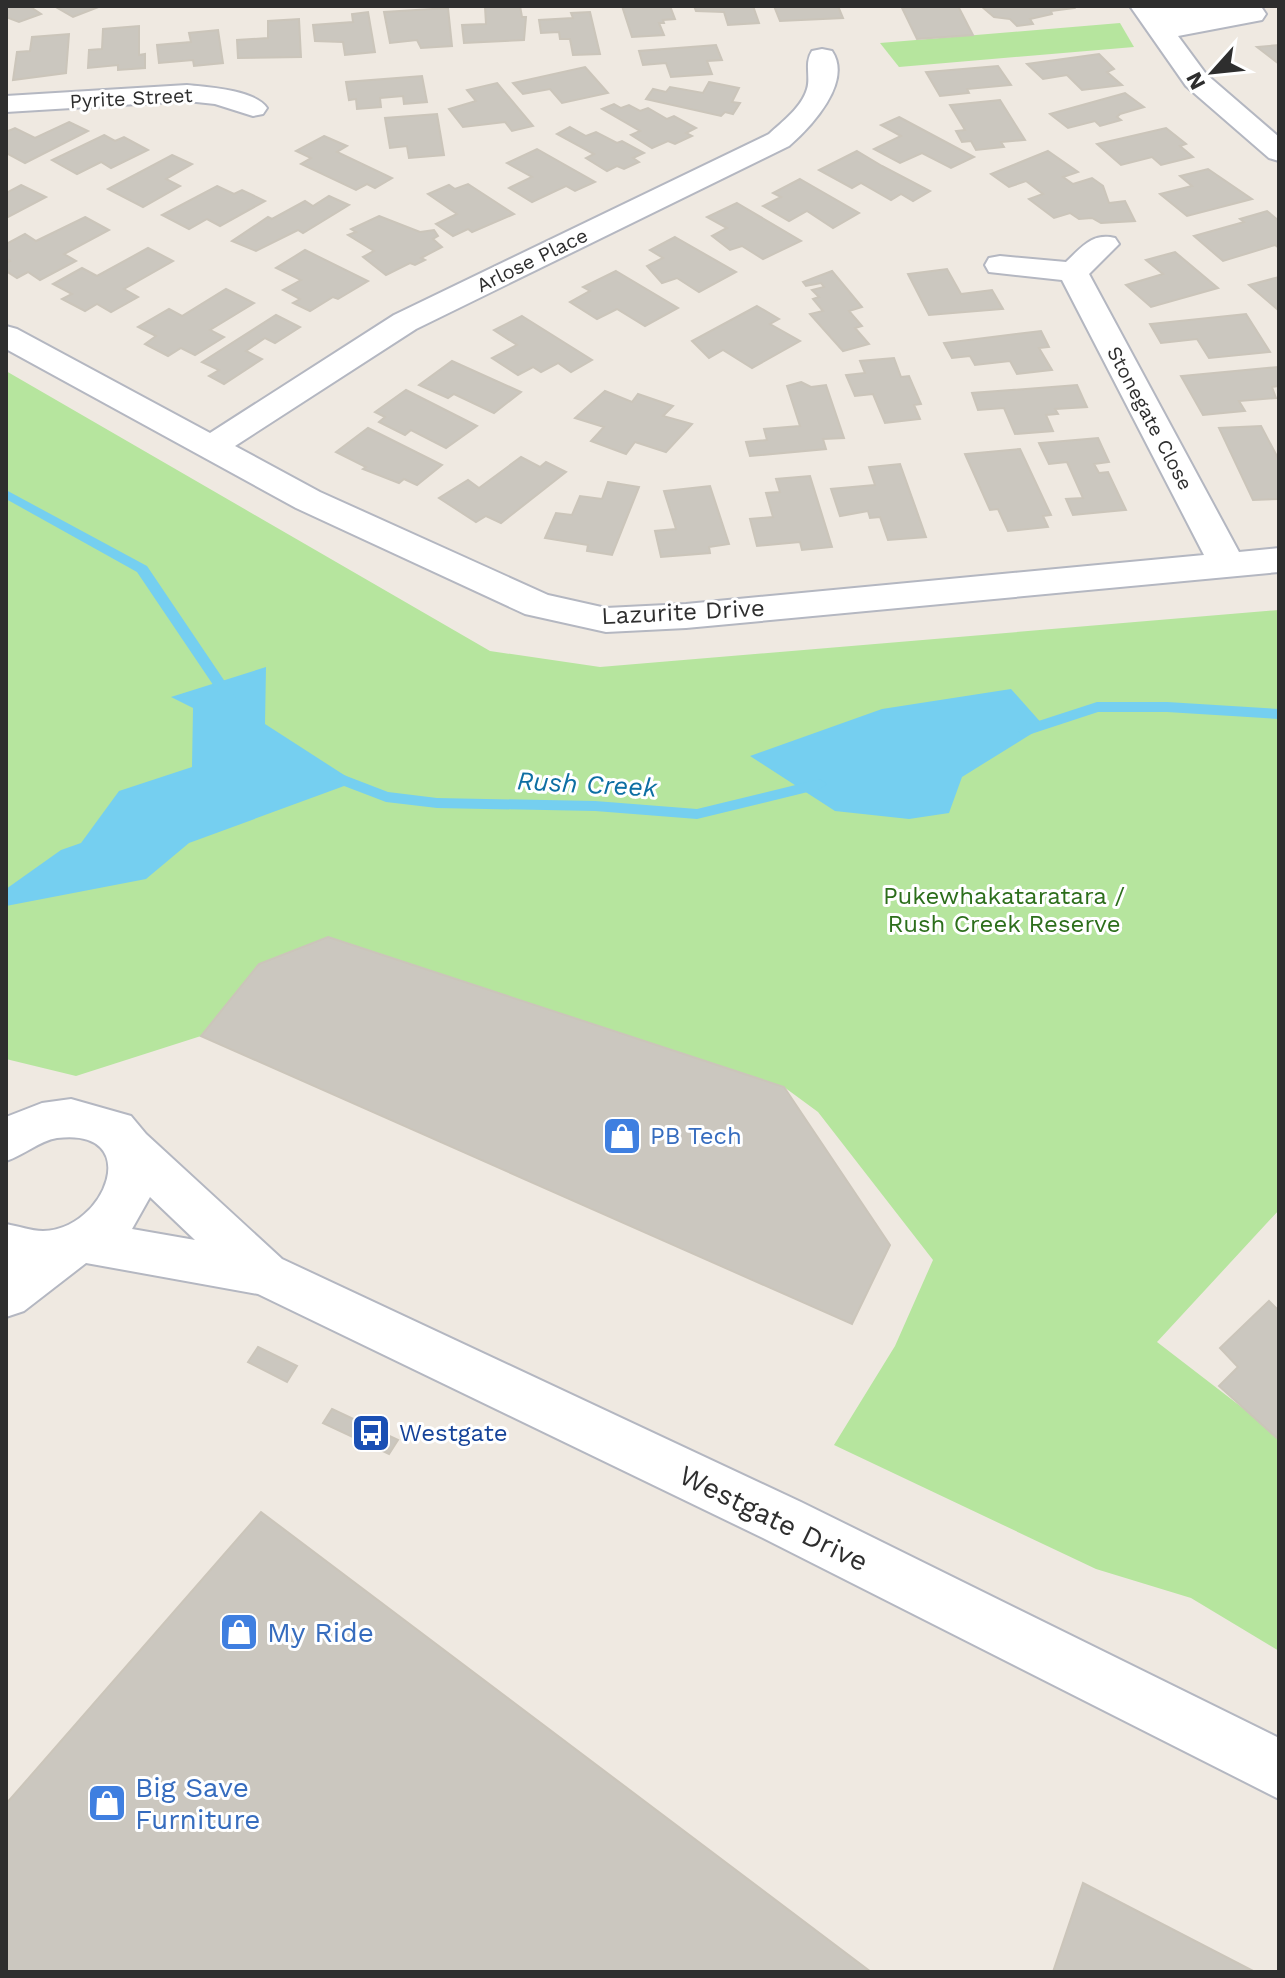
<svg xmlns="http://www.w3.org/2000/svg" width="1285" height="1978" font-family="'Work Sans',sans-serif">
  <rect width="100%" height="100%" fill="#efe9e1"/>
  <g fill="#b6e59e">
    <polygon points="1120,23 1134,47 899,67 880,43"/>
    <polygon points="6,371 490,651 600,667 1279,610 1279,1210 1157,1342 1279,1436 1279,1651 1191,1598 1096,1569 834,1445 895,1346 933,1260 818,1112 784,1087 328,937 259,964 201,1036 76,1076 6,1059"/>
  </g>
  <g fill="#75cff0">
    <polygon points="266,667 265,724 355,782 189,843 146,879 6,906 6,889 61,850 81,843 119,791 192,767 193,708 171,697"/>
    <polygon points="1011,689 1044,726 962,777 949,813 909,819 835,811 750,756 882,709"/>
  </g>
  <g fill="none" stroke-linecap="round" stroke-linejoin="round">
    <g fill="#75cff0" fill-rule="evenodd">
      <polygon points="6,490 147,566 236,698 238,701 236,704 226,704 137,572 6,499"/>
      <polygon points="1097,702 1167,702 1279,709 1279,719 1167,712 1098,712 1025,736 1018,731 1020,727"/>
      <polygon points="336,772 388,792 437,798 595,801 697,809 820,779 827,784 820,789 697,819 595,811 437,808 386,802 331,781 329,777 331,773"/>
    </g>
  </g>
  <g fill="#cbc7bf" stroke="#cbc5ba" stroke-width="2">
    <polygon points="6,6 29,6 41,14 19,22 6,17"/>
    <polygon points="54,6 101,6 73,17"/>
    <polygon points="520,6 522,17 526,17 524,40 464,43 462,25 486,24 485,7"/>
    <polygon points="622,6 670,6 675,19 663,20 664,23 659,23 664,35 632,37"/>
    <polygon points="694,6 753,6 759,23 728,25 724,12 696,11"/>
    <polygon points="774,6 838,6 843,18 780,21"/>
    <polygon points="958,6 973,35 917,39 902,8"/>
    <polygon points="981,6 1072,6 1074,8 1051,11 1052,14 1030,19 1033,24 1017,26 1010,19 994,17"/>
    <polygon points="448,8 452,46 421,48 417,40 390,43 384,12"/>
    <polygon points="368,12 375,52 345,55 343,42 315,41 313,25 353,22 352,14"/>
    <polygon points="590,12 600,54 573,55 570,39 560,39 559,32 541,33 539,20 573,18 571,13"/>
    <polygon points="299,19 301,57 238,58 237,40 268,38 268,21"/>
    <polygon points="139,26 139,55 145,54 145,68 118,70 118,65 88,68 89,50 102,49 103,29"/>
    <polygon points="218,30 223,63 194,66 193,60 159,63 157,45 191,42 189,33"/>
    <polygon points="69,34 66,73 13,80 17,52 30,51 32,37"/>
    <polygon points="716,45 722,60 707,61 712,74 671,77 666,63 643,65 639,51"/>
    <polygon points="1279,45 1279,64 1257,47"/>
    <polygon points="1099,54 1114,69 1107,72 1122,85 1082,90 1067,75 1043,79 1027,64"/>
    <polygon points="998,66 1011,85 967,89 969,93 940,96 926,72"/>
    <polygon points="585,67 608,93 562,103 550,89 523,94 513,83"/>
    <polygon points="422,76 427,102 404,104 403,96 380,98 381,107 357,109 356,99 349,100 346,82"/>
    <polygon points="709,82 739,88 732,102 740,103 733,114 725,112 721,116 646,99 653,89 666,92 670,87 703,93"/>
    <polygon points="497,83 533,126 512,131 505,122 463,127 449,109 476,101 467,90"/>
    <polygon points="1125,93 1144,107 1120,114 1117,117 1121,120 1100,126 1095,121 1068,128 1050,114"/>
    <polygon points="1000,100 1025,140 1001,142 1004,147 976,150 971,141 962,142 956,131 965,130 950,105"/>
    <polygon points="614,104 621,108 629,105 640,111 648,108 667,119 674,116 696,128 686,133 692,136 675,144 668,141 652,148 631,135 640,131 602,109"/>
    <polygon points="437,114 444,155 409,158 407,146 390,148 385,118"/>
    <polygon points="899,117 974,157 951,168 922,153 900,163 874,149 901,136 881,125"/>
    <polygon points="69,122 88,131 25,163 6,153 6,132 15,128 35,138"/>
    <polygon points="570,127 586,136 596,132 617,143 622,141 644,153 633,158 639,162 624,169 617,166 607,171 586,158 594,154 557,134"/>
    <polygon points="1166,128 1186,144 1180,146 1193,157 1161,165 1152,157 1121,165 1097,144"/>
    <polygon points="104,135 115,141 124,137 148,150 111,168 101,162 77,174 52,160"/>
    <polygon points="324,136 347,146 337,152 392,178 375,188 367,184 356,190 301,164 311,158 296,151"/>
    <polygon points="537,149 595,182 575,191 566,186 532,202 509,188 532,177 507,163"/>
    <polygon points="857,151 882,166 930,191 913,201 901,194 891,200 861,183 852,188 819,170"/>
    <polygon points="1048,151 1078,172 1063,177 1073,184 1092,178 1103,186 1109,203 1125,201 1135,221 1101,223 1092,218 1079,219 1070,213 1054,218 1029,199 1043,194 1026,181 1009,187 991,174"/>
    <polygon points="172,155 192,164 166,179 180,186 143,207 108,189"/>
    <polygon points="1208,169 1252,199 1187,216 1160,194 1192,186 1180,176"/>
    <polygon points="800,179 859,213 833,228 807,211 789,221 763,206 781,197 773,193"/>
    <polygon points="468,184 514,214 472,232 468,229 453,236 436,224 457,214 428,194 449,185 455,189"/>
    <polygon points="21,185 46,197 6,218 6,193"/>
    <polygon points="217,186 234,194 242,190 265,201 220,226 207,219 189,229 162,215"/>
    <polygon points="329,196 349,205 303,233 298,230 256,251 232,241 268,217 272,219 305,201 313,206"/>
    <polygon points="737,203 801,241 763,259 742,246 730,250 712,236 727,228 707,217"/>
    <polygon points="1267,211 1279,221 1279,248 1275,245 1223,261 1194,236 1244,222 1240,219"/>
    <polygon points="379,216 420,232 434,230 438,236 433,239 442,247 421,258 425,260 415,265 410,263 386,275 363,257 374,251 348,235 356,232 351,229"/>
    <polygon points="85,217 109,230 64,254 76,261 40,280 28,272 17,278 6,271 6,263 10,261 6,258 6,244 25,234 36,241"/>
    <polygon points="675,237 736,272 699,292 677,278 662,283 647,266 663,258 650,250"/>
    <polygon points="148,248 173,261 124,289 138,297 111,312 97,304 85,311 62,299 72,294 53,284 82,268 97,276"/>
    <polygon points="305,250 368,281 338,299 333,297 310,311 293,303 300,299 283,290 301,280 276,268"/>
    <polygon points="1175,252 1218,288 1151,307 1126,285 1163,274 1146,260"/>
    <polygon points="947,269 961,294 992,290 1003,309 929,315 908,274"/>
    <polygon points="616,271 678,308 645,326 617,309 597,319 570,302 590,291 583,287"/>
    <polygon points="832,271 862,307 849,311 862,326 855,328 869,344 843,351 810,314 823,311 813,299 819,297 812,290 824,287 821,283 806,286 803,282"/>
    <polygon points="1279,277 1279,308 1277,309 1249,285"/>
    <polygon points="226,289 254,303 210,330 224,337 195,355 181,348 168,356 145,344 156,336 138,327 169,309 182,316"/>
    <polygon points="757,306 779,319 770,324 800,341 752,368 723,350 709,358 692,341"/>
    <polygon points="1246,314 1270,352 1209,358 1197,339 1161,343 1150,324"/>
    <polygon points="276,315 300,327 275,343 265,338 246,351 262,359 224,384 209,376 219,370 202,362"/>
    <polygon points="522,316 592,360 571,372 558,363 541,372 533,367 518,375 492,358 517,345 494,330"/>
    <polygon points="1041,331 1049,347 1039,348 1052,370 1017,374 1010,361 975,365 970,356 952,358 944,343"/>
    <polygon points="894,358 901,377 909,376 921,404 914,405 920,419 885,423 873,394 855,396 846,375 865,373 860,361"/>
    <polygon points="452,361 521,392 494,413 454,394 448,398 419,385"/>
    <polygon points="1278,367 1279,386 1272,387 1276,398 1239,401 1245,411 1203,415 1181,376"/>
    <polygon points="801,382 811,387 826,385 844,438 823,439 826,449 750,456 746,442 767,440 764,429 800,426 787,386"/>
    <polygon points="1077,385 1087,407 1055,409 1058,414 1046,415 1053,431 1015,434 1004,408 978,410 972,393"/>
    <polygon points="406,390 477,426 446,448 411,430 405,435 379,422 385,417 375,412"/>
    <polygon points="605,391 632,402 638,394 673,406 663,416 692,424 666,452 635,442 626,454 591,441 604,427 575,418"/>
    <polygon points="1261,426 1279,460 1279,499 1253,500 1219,428"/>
    <polygon points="368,428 442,465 417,485 404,479 399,483 363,469 366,467 336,452"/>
    <polygon points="1098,438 1109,462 1094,464 1099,473 1108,472 1126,510 1073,515 1066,499 1083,498 1067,462 1049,464 1039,443"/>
    <polygon points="1020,449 1051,515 1043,516 1048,527 1008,531 998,509 990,510 965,454"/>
    <polygon points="521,457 540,467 546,462 566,472 501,523 486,516 476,522 439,498 468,480 479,488"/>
    <polygon points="900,464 926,537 888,540 880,517 870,518 868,511 840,516 831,489 875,485 869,467"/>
    <polygon points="810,476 832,547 802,550 800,542 757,546 750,519 773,517 766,493 780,492 776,479"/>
    <polygon points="608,482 639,487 612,555 587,551 588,545 545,538 556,513 572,515 580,496 602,499"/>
    <polygon points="710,486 729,544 709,547 710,553 661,557 655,531 676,529 664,491"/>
    <polygon points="328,937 784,1087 890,1245 852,1324 201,1036 259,964"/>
    <polygon points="1269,1301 1279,1311 1279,1440 1219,1386 1238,1367 1220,1348"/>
    <polygon points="258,1347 297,1366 287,1382 248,1362"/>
    <polygon points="332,1409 398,1440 389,1454 323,1423"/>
    <polygon points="261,1512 871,1972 6,1972 6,1804"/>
    <polygon points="1083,1883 1255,1972 1053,1972"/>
  </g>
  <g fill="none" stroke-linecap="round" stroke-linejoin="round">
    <g stroke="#b4b7c1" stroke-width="4">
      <g id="street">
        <polygon points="1130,6 1262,8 1266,14 1262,20 1178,36 1206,74 1279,137 1279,161 1269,158 1186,86"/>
        <path d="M 822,49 L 832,51 C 853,82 811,127 789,146 L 416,329 L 235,446 L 320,492 L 548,595 L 606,608 L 686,604 L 1204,555 L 1062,280 L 989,272 L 985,265 L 989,258 L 1000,256 L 1066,262 C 1081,248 1092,232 1115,238 L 1119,244 L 1089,274 L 1239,552 L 1279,548 L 1279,572 L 686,628 L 606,632 L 525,614 L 296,508 L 6,349 L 6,326 L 17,329 L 210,433 L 394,315 L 769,134 C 782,122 802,107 807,89 C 811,77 804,63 812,51 Z"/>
        <path d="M 187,85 C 208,87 255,90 267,108 L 263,114 L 253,116 L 215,104 L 187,101 L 6,112 L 6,96 Z"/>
      </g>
    </g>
    <g stroke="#b4b7c1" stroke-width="4">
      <path id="secondary" d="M 71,1099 L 131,1116 L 146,1134 L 282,1259 L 801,1502 L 1279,1738 L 1279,1799 L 763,1538 L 258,1294 L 86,1263 L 24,1311 L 6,1317 L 6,1224 C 18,1226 31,1231 43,1231 C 106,1230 145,1127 57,1138 C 39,1141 24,1155 6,1161 L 6,1117 L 42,1103 ZM 150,1197 L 195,1240 L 132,1229 Z"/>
    </g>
    <use href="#street" fill="#fff" fill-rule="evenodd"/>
    <use href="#secondary" fill="#fff" fill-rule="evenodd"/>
  </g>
  <defs>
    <g id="shop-square" transform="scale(2)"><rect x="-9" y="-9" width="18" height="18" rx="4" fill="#3f7fe0" stroke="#fff"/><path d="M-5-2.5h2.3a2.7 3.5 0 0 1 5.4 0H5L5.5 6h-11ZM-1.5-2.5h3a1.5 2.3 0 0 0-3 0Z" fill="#fff"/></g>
    <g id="bus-square" transform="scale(2)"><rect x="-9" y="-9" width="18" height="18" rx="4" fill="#1a4fb4" stroke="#fff"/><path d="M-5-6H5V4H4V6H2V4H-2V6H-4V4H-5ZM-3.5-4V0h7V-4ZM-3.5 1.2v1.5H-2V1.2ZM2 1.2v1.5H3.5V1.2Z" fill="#fff"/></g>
  </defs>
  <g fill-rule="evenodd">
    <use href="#shop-square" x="622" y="1136"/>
    <use href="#bus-square" x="371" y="1433"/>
    <use href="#shop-square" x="239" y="1632"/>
    <use href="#shop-square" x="107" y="1803"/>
  </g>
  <g text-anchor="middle" stroke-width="6" stroke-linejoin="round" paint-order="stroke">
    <g font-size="20" fill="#2e2e2e" stroke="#fff">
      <text transform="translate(131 98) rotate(-3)" y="7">Pyrite Street</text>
      <text transform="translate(532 260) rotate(-26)" y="7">Arlose Place</text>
      <text transform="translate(1150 418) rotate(62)" y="7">Stonegate Close</text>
    </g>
    <g font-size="24" fill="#2e2e2e" stroke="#fff">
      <text transform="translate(683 612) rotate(-3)" y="8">Lazurite Drive</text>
    </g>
    <g font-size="24" fill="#2c6e1b" stroke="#fff">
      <text x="1004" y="904">Pukewhakataratara /<tspan x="1004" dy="28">Rush Creek Reserve</tspan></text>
    </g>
    <g font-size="24" fill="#366cbe" stroke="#fff" text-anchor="start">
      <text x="650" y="1144">PB Tech</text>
    </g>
    <g font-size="24" fill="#164399" stroke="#fff" text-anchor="start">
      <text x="399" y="1441">Westgate</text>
    </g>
    <g font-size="26" font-style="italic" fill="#0d6fa3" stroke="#fff">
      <text transform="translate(587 784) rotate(3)" y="9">Rush Creek</text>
    </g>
    <g font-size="28" fill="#2e2e2e" stroke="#fff">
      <text transform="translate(774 1518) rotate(26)" y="10">Westgate Drive</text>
    </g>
    <g font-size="28" fill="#366cbe" stroke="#fff" text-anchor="start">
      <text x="267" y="1642">My Ride</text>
      <text x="135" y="1797">Big Save<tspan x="135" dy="32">Furniture</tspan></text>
    </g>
  </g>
  <rect width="1285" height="1978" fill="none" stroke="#2e2e2e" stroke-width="16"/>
  <g transform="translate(1213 72) rotate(243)" stroke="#ffffff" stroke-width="6" paint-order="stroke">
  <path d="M0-6L14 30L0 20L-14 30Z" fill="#2e2e2e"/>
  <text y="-12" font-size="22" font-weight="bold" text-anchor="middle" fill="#2e2e2e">N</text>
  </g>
</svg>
